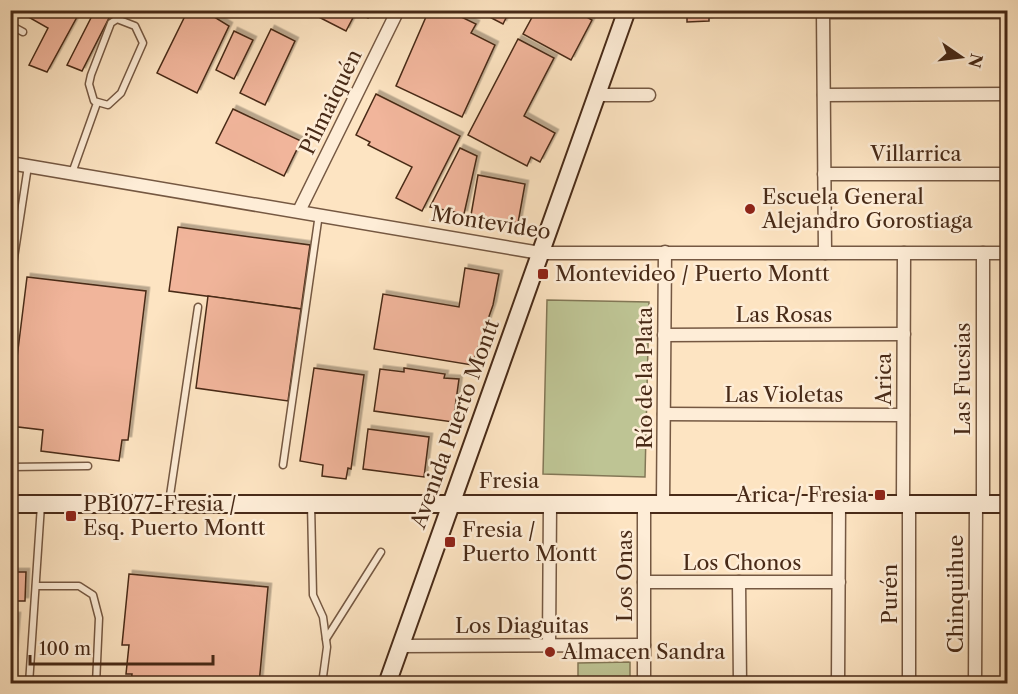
<svg xmlns="http://www.w3.org/2000/svg" width="1018" height="694" font-family="'Libre Caslon Text',serif">
  <defs>
    <filter id="shadow"><feDropShadow dx="3.5" dy="-3.5" stdDeviation="0" flood-color="#0004"/></filter>
  </defs>
  <rect width="100%" height="100%" fill="#fde4c2"/>
  <filter id="stains"><feTurbulence type="fractalNoise" baseFrequency=".00333" numOctaves="4"/><feColorMatrix values="0 0 0 0 .2 0 0 0 0 .09 0 0 0 0 .02 0 0 0 .5 -.17"/></filter>
  <radialGradient id="worn" r=".72"><stop offset=".6" stop-color="#630" stop-opacity="0"/><stop offset="1" stop-color="#630" stop-opacity=".3"/></radialGradient>
  <g fill="#bec494" stroke="#837756" stroke-width="1.5">
    <polygon points="547,300 649,302 645,477 543,474"/>
    <polygon points="630,662 630,683 578,683 578,663"/>
  </g>
  <g fill="#f1b59b" stroke="#482a17" stroke-width="1.5" filter="url(#shadow)">
    <polygon points="16,10 65,10 77,17 47,72 29,65 48,28"/>
    <polygon points="95,10 113,10 82,71 67,65"/>
    <polygon points="188,10 203,10 229,26 197,93 157,73"/>
    <polygon points="305,10 371,10 368,18 356,12 346,31"/>
    <polygon points="429,10 447,10 476,24 471,33 495,45 462,117 396,86"/>
    <polygon points="476,10 510,10 503,24"/>
    <polygon points="536,10 575,10 592,20 571,60 523,34"/>
    <polygon points="687,10 709,10 709,21 687,22"/>
    <polygon points="271,29 295,41 265,105 240,93"/>
    <polygon points="234,31 253,40 234,79 216,70"/>
    <polygon points="518,39 554,58 524,116 555,133 540,162 531,157 527,166 468,135"/>
    <polygon points="376,94 460,136 422,211 396,198 412,167 368,145 370,142 356,135"/>
    <polygon points="233,109 301,141 284,176 216,143"/>
    <polygon points="460,148 477,156 464,214 430,207"/>
    <polygon points="478,175 525,184 518,223 471,215"/>
    <polygon points="178,227 310,245 301,309 169,291"/>
    <polygon points="465,268 499,274 493,305 472,365 374,349 383,294 459,307"/>
    <polygon points="27,277 146,291 128,440 122,440 119,461 41,451 43,430 10,426 10,390 13,390"/>
    <polygon points="208,296 301,309 288,401 196,388"/>
    <polygon points="314,368 364,375 351,469 348,468 346,479 322,476 323,465 300,461"/>
    <polygon points="404,368 445,374 444,378 459,379 453,422 374,411 380,369 404,372"/>
    <polygon points="368,429 429,437 424,477 363,469"/>
    <polygon points="10,572 26,572 25,601 10,601"/>
    <polygon points="129,574 268,587 259,684 131,684 132,674 126,674 129,645 122,645"/>
    <polygon points="10,616 17,616 14,654 10,654"/>
  </g>
  <g fill="none" stroke-linecap="round" stroke-linejoin="round">
    <g stroke="#755842" stroke-width="9">
      <g id="lane">
        <polygon points="117,19 135,26 143,43 121,93 108,105 94,101 89,84 91,75 111,23"/>
        <polyline points="10,25 23,32"/>
        <polyline points="72,173 97,103"/>
        <polyline points="10,284 28,166"/>
        <polyline points="10,310 10,321"/>
        <polyline points="283,465 319,214"/>
        <polyline points="10,467 88,466"/>
        <polyline points="169,502 198,307"/>
        <polyline points="311,504 313,595 323,617 327,647 322,684"/>
        <polyline points="36,586 79,586 93,595 99,618 96,684"/>
        <polyline points="326,639 381,552"/>
        <polyline points="29,684 41,505"/>
      </g>
    </g>
    <g stroke="#755842" stroke-width="15">
      <g id="street">
        <polyline points="823,10 825,253"/>
        <polyline points="823,12 1008,12"/>
        <polyline points="597,95 649,95"/>
        <polyline points="824,95 1008,94"/>
        <polyline points="10,163 540,253 1008,253"/>
        <polyline points="824,174 1008,174"/>
        <polyline points="299,211 398,10"/>
        <polyline points="664,335 904,334"/>
        <polyline points="664,414 903,415"/>
        <polyline points="663,504 665,252"/>
        <polyline points="903,504 904,253"/>
        <polyline points="983,504 983,253"/>
        <polyline points="644,582 839,582"/>
        <polyline points="739,582 740,684"/>
        <polyline points="549,645 550,504"/>
        <polyline points="400,646 644,645"/>
        <polyline points="644,684 644,504"/>
        <polyline points="838,684 839,504"/>
        <polyline points="909,684 909,504"/>
        <polyline points="975,684 976,504"/>
      </g>
    </g>
    <g stroke="#482a17" stroke-width="20">
      <g id="secondary">
        <polyline points="10,504 1008,504"/>
        <polyline points="387,684 627,10"/>
      </g>
    </g>
    <use href="#lane" stroke="#feedd7" stroke-width="6"/>
    <use href="#street" stroke="#feedd7" stroke-width="12"/>
    <use href="#secondary" stroke="#feedd7" stroke-width="16"/>
  </g>
  <g fill="#8f2418" stroke="#feedd7" stroke-width="2">
    <circle cx="750" cy="209" r="6"/>
    <rect x="537" y="268" width="12" height="12" rx="3"/>
    <rect x="874" y="489" width="12" height="12" rx="3"/>
    <rect x="65" y="510" width="12" height="12" rx="3"/>
    <rect x="444" y="536" width="12" height="12" rx="3"/>
    <circle cx="550" cy="652" r="6"/>
  </g>
  <g text-anchor="middle" stroke-width="5" stroke-linejoin="round" paint-order="stroke">
    <g font-size="21" fill="#482a17" stroke="#feedd7">
      <text transform="translate(331 102) rotate(-64)" y="7">Pilmaiquén</text>
      <text x="916" y="161">Villarrica</text>
      <text transform="translate(491 223) rotate(9)" y="7">Montevideo</text>
      <text x="784" y="322">Las Rosas</text>
      <text transform="translate(645 378) rotate(-90)" y="7">Río de la Plata</text>
      <text transform="translate(884 379) rotate(-90)" y="7">Arica</text>
      <text transform="translate(963 379) rotate(-90)" y="7">Las Fucsias</text>
      <text x="784" y="402">Las Violetas</text>
      <text transform="translate(455 424) rotate(-70)" y="7">Avenida Puerto Montt</text>
      <text x="509" y="488">Fresia</text>
      <text x="742" y="570">Los Chonos</text>
      <text transform="translate(625 576) rotate(-90)" y="7">Los Onas</text>
      <text transform="translate(890 594) rotate(-90)" y="7">Purén</text>
      <text transform="translate(956 594) rotate(-90)" y="7">Chinquihue</text>
      <text x="522" y="633">Los Diaguitas</text>
    </g>
    <g font-size="21" fill="#482a17" stroke="#feedd7" text-anchor="start">
      <text x="762" y="204">Escuela General<tspan x="762" dy="24">Alejandro Gorostiaga</tspan></text>
      <text x="555" y="281">Montevideo / Puerto Montt</text>
      <text x="868" y="502" text-anchor="end">Arica / Fresia</text>
      <text x="83" y="511">PB1077-Fresia /<tspan x="83" dy="24">Esq. Puerto Montt</tspan></text>
      <text x="462" y="537">Fresia /<tspan x="462" dy="24">Puerto Montt</tspan></text>
      <text x="562" y="659">Almacen Sandra</text>
    </g>
  </g>
  <rect width="1018" height="694" fill="none" stroke="#fde4c2" stroke-width="36"/>
  <rect x="12" y="12" width="994" height="670" fill="none" stroke="#482a17" stroke-width="3"/>
  <rect x="18" y="18" width="982" height="658" fill="none" stroke="#482a17" stroke-width="1.5"/>
  <g transform="translate(961 57) rotate(104)" stroke="#feedd7" stroke-width="4.5" paint-order="stroke">
  <path d="M0-4.5L10 22L0 15L-10 22Z" fill="#482a17"/>
  <text y="-9" font-size="16" font-weight="bold" text-anchor="middle" fill="#482a17">N</text>
  </g>
  <path d="M30 655v9h183v-9" fill="none" stroke="#482a17" stroke-width="3"/>
  <text x="39" y="655" font-size="18" fill="#482a17" stroke="#feedd7" stroke-width="4.5" paint-order="stroke">100 m</text>
  <rect width="100%" height="100%" filter="url(#stains)"/>
  <rect width="100%" height="100%" fill="url(#worn)"/>
</svg>
